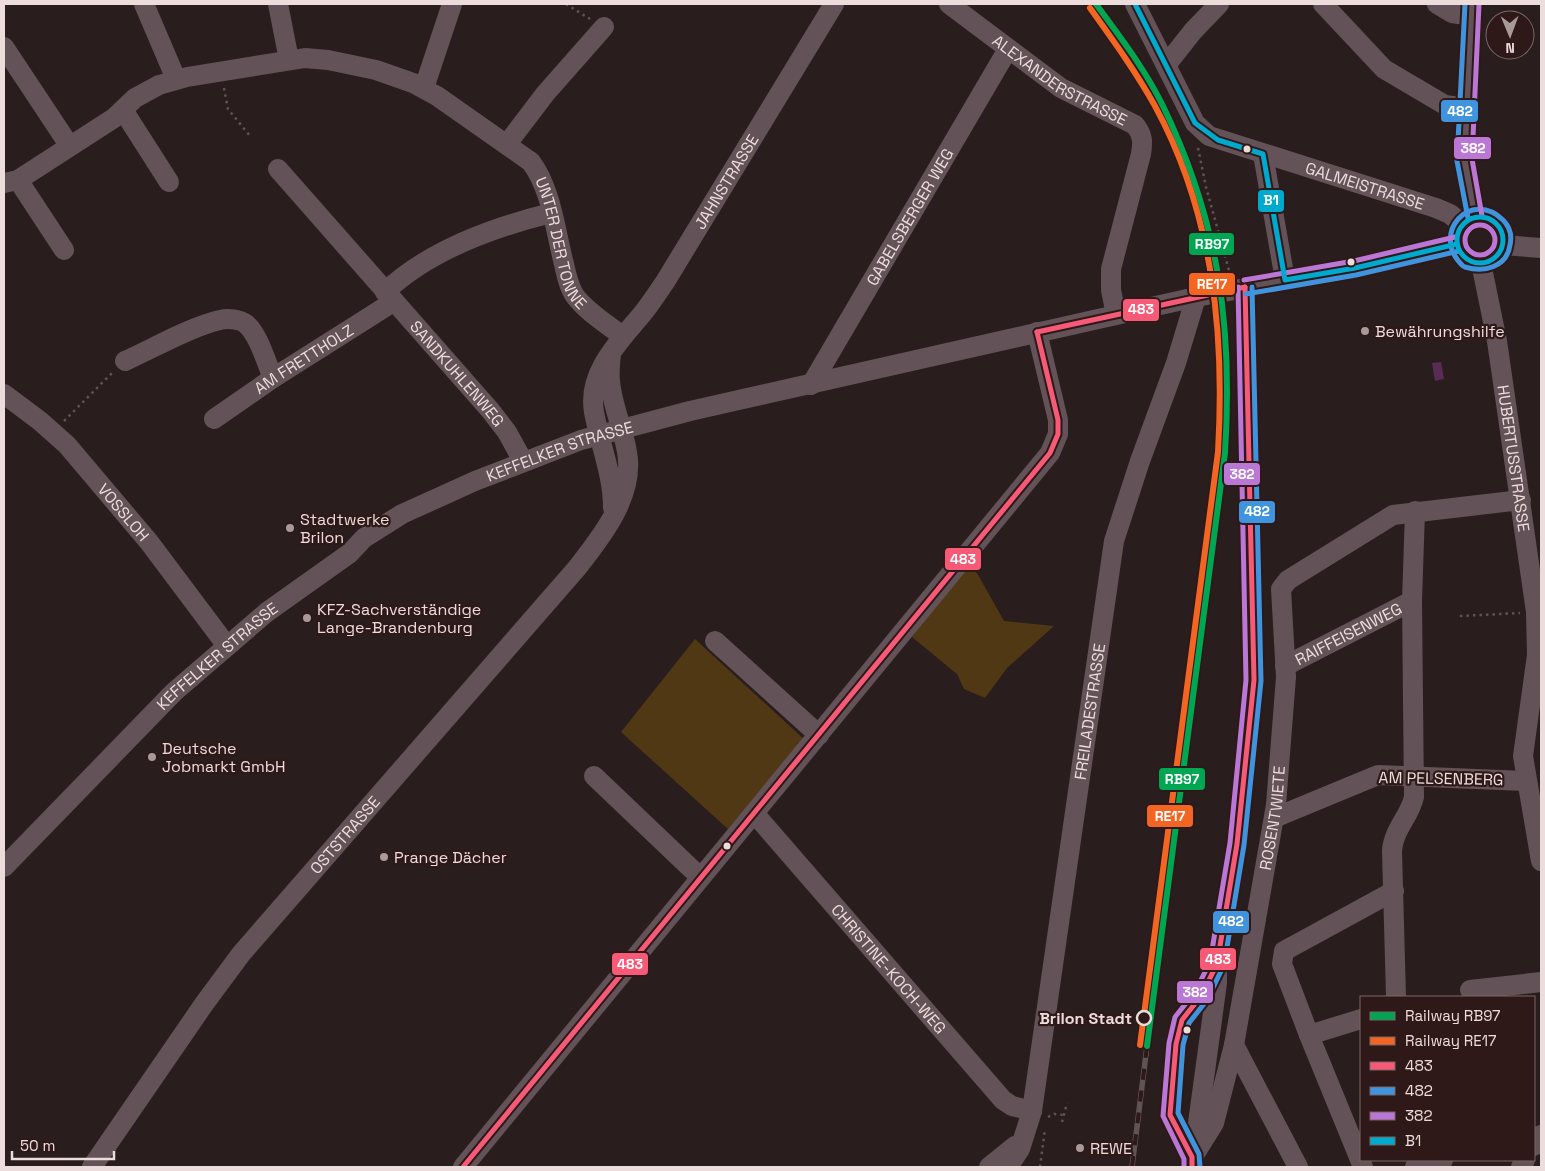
<svg xmlns="http://www.w3.org/2000/svg" width="1545" height="1171" font-family="'Space Grotesk',sans-serif">
  <rect width="100%" height="100%" fill="#291e1d"/>
  <g fill="#513815">
    <polygon points="969,567 977,573 1004,621 1054,626 1007,668 985,698 964,689 957,674 912,637 915,633 913,630"/>
    <polygon points="695,639 807,742 768,781 728,829 621,732"/>
  </g>
  <polygon fill="#5a2b56" points="1441,362 1444,379 1435,381 1432,363"/>
  <g fill="none" stroke-linecap="round" stroke-linejoin="round">
    <g stroke="#5f5356" stroke-width="2.5" stroke-dasharray="2.5 4" stroke-linecap="butt">
      <polyline points="566,4 590,19"/>
      <polyline points="224,88 228,109 250,136"/>
      <polyline points="1198,148 1206,187 1230,274"/>
      <polyline points="64,421 113,372"/>
      <polyline points="1460,616 1520,613"/>
      <polyline points="1048,1117 1054,1114 1064,1115"/>
      <polyline points="1062,1122 1067,1103"/>
      <polyline points="1040,1167 1045,1129"/>
    </g>
    <g stroke="#635258" stroke-width="20">
      <polyline points="144,4 176,79"/>
      <polyline points="278,4 289,60"/>
      <path id="s1" d="M 949,4 L 1061,88 L 1135,125 C 1143,135 1143,142 1141,154 L 1111,269 L 1111,290 L 1116,315"/>
      <path id="s2" d="M 1135,4 L 1195,123 L 1209,136 L 1436,208 L 1450,214 L 1463,225"/>
      <polyline points="1323,4 1384,69 1445,105 1466,108"/>
      <polyline points="1437,4 1452,13 1472,16"/>
      <polyline points="1472,4 1464,160 1475,217"/>
      <polyline points="4,47 69,145"/>
      <polyline points="1167,64 1193,31 1219,4"/>
      <polyline points="424,88 452,4"/>
      <polyline points="123,110 169,182"/>
      <polyline points="507,144 545,94 604,27"/>
      <polyline points="1263,154 1285,280"/>
      <path id="s3" d="M 278,169 L 490,410 L 507,432 L 523,461"/>
      <polyline points="18,180 64,250"/>
      <path id="s4" d="M 4,183 L 18,180 L 114,118 L 135,98 L 159,85 L 187,77 L 305,58 L 328,60 L 376,70 L 413,83 L 437,96 L 531,162 C 551,189 555,228 563,260 C 566,272 568,286 575,296 C 587,312 607,324 622,336"/>
      <circle cx="1480" cy="240" r="23"/>
      <polyline points="1503,245 1541,248"/>
      <path id="s5" d="M 1481,263 L 1497,341 L 1536,612 L 1537,655 L 1523,756 L 1541,861"/>
      <path d="M 385,292 C 428,251 494,227 551,213"/>
      <path d="M 125,361 C 154,348 190,327 220,320 C 227,318 240,319 246,324 C 259,335 266,362 273,378"/>
      <path id="s6" d="M 811,385 L 1008,49"/>
      <path id="s7" d="M 4,394 L 40,421 L 67,445 L 149,542 L 227,646"/>
      <path id="s8" d="M 214,419 L 273,378 L 393,302"/>
      <path id="s9" d="M 613,508 C 613,474 600,445 594,412 C 587,372 620,341 643,313 C 651,303 658,292 665,282 L 834,4"/>
      <polyline points="715,641 819,735"/>
      <path id="s10" d="M 1285,666 L 1412,601 L 1415,511"/>
      <polyline points="594,776 700,877"/>
      <path id="s11" d="M 754,813 L 1003,1100 L 1012,1106 L 1032,1111"/>
      <polyline points="1274,818 1378,775 1526,781"/>
      <path id="s12" d="M 4,867 L 174,692 L 267,612 L 350,553 L 364,538 L 402,514 L 475,481 L 581,440 L 690,411 L 1196,297 L 1355,268 L 1457,244"/>
      <polyline points="1470,990 1541,982"/>
      <path d="M 1396,997 L 1392,851 C 1393,830 1410,816 1414,797 L 1412,601"/>
      <polyline points="1361,1019 1309,1035 1363,1167"/>
      <polyline points="1309,1035 1282,964 1284,951 1394,891"/>
      <polyline points="1234,1045 1298,1167"/>
      <polyline points="1534,1146 1541,1135"/>
      <path id="s13" d="M 1196,1152 L 1214,1123 L 1234,1045 L 1276,805 L 1286,677 L 1281,589 L 1288,580 L 1393,515 L 1521,500"/>
      <polyline points="1192,1157 1170,1115 1176,1044 1182,1020 1201,996 1213,973"/>
      <path id="s14" d="M 92,1167 L 204,1004 L 241,954 L 577,568 C 602,536 635,495 627,452 C 623,428 612,405 610,381 C 609,372 610,363 611,354"/>
      <polyline points="463,1167 1050,453 1058,434 1058,420 1037,332"/>
      <polyline points="989,1167 1015,1146"/>
      <path id="s15" d="M 1008,1167 L 1020,1149 L 1032,1111 L 1114,541 L 1140,461 L 1176,363 L 1196,297"/>
      <polyline points="1192,1167 1217,983 1217,964 1237,844 1254,680 1245,287"/>
      <polyline points="1415,1167 1443,1160"/>
      <polyline points="1521,1167 1525,1160"/>
    </g>
    <g stroke="#605456" stroke-width="5.5">
      <polyline id="rail" points="1132,1167 1147,1046"/>
    </g>
    <use href="#rail" stroke="#2e1918" stroke-width="4" stroke-dasharray="11" stroke-linecap="butt"/>
    <g stroke="#2e1918" stroke-width="9">
      <g id="bus-1">
        <polyline points="1037,332 1245,287"/>
        <polyline points="463,1167 1050,453 1058,434 1058,420 1037,332"/>
        <polyline points="1192,1167 1192,1157 1170,1115 1176,1044 1182,1020 1201,996 1217,964 1237,844 1254,680 1245,287"/>
      </g>
    </g>
    <g stroke="#2e1918" stroke-width="9">
      <g id="bus-2">
        <polyline points="1465,4 1457,161 1468,218"/>
        <path d="M 1463,266 C 1429,234 1471,188 1503,220 C 1510,227 1512,236 1510,245 C 1507,267 1484,273 1465,267"/>
        <polyline points="1246,294 1356,275 1459,251"/>
        <polyline points="1200,1167 1199,1154 1178,1113 1183,1045 1189,1023 1207,1000 1224,965 1244,845 1261,681 1252,287"/>
      </g>
    </g>
    <g stroke="#2e1918" stroke-width="9">
      <g id="bus-3">
        <polyline points="1479,4 1472,159 1482,216"/>
        <circle cx="1480" cy="240" r="15"/>
        <polyline points="1244,280 1354,261 1455,237"/>
        <polyline points="1184,1167 1184,1159 1163,1116 1169,1043 1175,1017 1195,992 1210,962 1230,843 1246,680 1238,287"/>
      </g>
    </g>
    <g stroke="#2e1918" stroke-width="9">
      <g id="bus-4">
        <polyline points="1135,4 1195,123 1218,140 1263,154 1285,280 1355,268 1457,244"/>
        <circle cx="1480" cy="240" r="23"/>
      </g>
    </g>
    <use href="#bus-1" stroke="#f75a77" stroke-width="5"/>
    <use href="#bus-2" stroke="#4094de" stroke-width="5"/>
    <use href="#bus-3" stroke="#ba77d6" stroke-width="5"/>
    <use href="#bus-4" stroke="#00a9ce" stroke-width="5"/>
    <g stroke="#2e1918" stroke-width="10">
      <path id="rail-1" d="M 1096,4 C 1120,37 1145,69 1163,106 C 1219,222 1233,326 1225,453 L 1147,1046"/>
    </g>
    <g stroke="#2e1918" stroke-width="10">
      <path id="rail-2" d="M 1090,8 C 1113,40 1136,72 1155,106 C 1213,213 1225,333 1218,452 L 1140,1045"/>
    </g>
    <use href="#rail-1" stroke="#00a651" stroke-width="6"/>
    <use href="#rail-2" stroke="#f26522" stroke-width="6"/>
  </g>
  <g fill="#ecdcdb" stroke="#2e1918" stroke-width="2">
    <circle cx="1247" cy="149" r="4.5"/>
    <circle cx="1351" cy="262" r="4.5"/>
    <circle cx="727" cy="846" r="4.5"/>
    <circle cx="1187" cy="1030" r="4.5"/>
  </g>
  <g fill="#a89a98" stroke="#2e1918" stroke-width="2">
    <circle cx="1365" cy="331" r="5"/>
    <circle cx="290" cy="528" r="5"/>
    <circle cx="307" cy="618" r="5"/>
    <circle cx="152" cy="757" r="5"/>
    <circle cx="384" cy="857" r="5"/>
    <circle cx="1080" cy="1148" r="5"/>
  </g>
  <circle fill="#2e1918" stroke="#ecdcdb" stroke-width="2.5" cx="1144" cy="1018" r="7"/>
  <g text-anchor="middle" stroke-width="4.5" stroke-linejoin="round" paint-order="stroke">
    <g font-size="16" fill="#ecdcdb" stroke="#2e1918">
      <text dy="6" stroke="none"><textPath href="#s1" startOffset="135">ALEXANDERSTRASSE</textPath></text>
      <text dy="6" stroke="none"><textPath href="#s9" startOffset="368">JAHNSTRASSE</textPath></text>
      <text dy="6" stroke="none"><textPath href="#s2" startOffset="316">GALMEISTRASSE</textPath></text>
      <text dy="6" stroke="none"><textPath href="#s6" startOffset="195">GABELSBERGER WEG</textPath></text>
      <text dy="6" stroke="none"><textPath href="#s4" startOffset="674">UNTER DER TONNE</textPath></text>
      <text dy="6" stroke="none"><textPath href="#s8" startOffset="108">AM FRETTHOLZ</textPath></text>
      <text dy="6" stroke="none"><textPath href="#s3" startOffset="272">SANDKUHLENWEG</textPath></text>
      <text dy="6" stroke="none"><textPath href="#s12" startOffset="704">KEFFELKER STRASSE</textPath></text>
      <text dy="6" stroke="none"><textPath href="#s5" startOffset="198">HUBERTUSSTRASSE</textPath></text>
      <text dy="6" stroke="none"><textPath href="#s7" startOffset="169">VOSSLOH</textPath></text>
      <text dy="6" stroke="none"><textPath href="#s10" startOffset="71">RAIFFEISENWEG</textPath></text>
      <text dy="6" stroke="none"><textPath href="#s12" startOffset="300">KEFFELKER STRASSE</textPath></text>
      <text dy="6" stroke="none"><textPath href="#s15" startOffset="465">FREILADESTRASSE</textPath></text>
      <text transform="translate(1441 778) rotate(1)" y="6">AM PELSENBERG</text>
      <text dy="6" stroke="none"><textPath href="#s13" startOffset="345">ROSENTWIETE</textPath></text>
      <text dy="6" stroke="none"><textPath href="#s14" startOffset="418">OSTSTRASSE</textPath></text>
      <text dy="6" stroke="none"><textPath href="#s11" startOffset="206">CHRISTINE-KOCH-WEG</textPath></text>
    </g>
    <g font-size="16" fill="#ecdcdb" stroke="#2e1918" text-anchor="start">
      <text x="1375" y="337">Bewährungshilfe</text>
      <text x="300" y="525">Stadtwerke<tspan x="300" dy="18">Brilon</tspan></text>
      <text x="317" y="615">KFZ-Sachverständige<tspan x="317" dy="18">Lange-Brandenburg</tspan></text>
      <text x="162" y="754">Deutsche<tspan x="162" dy="18">Jobmarkt GmbH</tspan></text>
      <text x="394" y="863">Prange Dächer</text>
      <text x="1090" y="1154">REWE</text>
    </g>
    <g font-size="16" font-weight="bold" fill="#ecdcdb" stroke="#2e1918" text-anchor="end">
      <text x="1132" y="1024">Brilon Stadt</text>
    </g>
  </g>
  <g stroke="#2e1918" stroke-width="2">
    <rect x="1440" y="99" width="39" height="24" rx="5" fill="#4094de"/>
    <rect x="1453" y="136" width="39" height="24" rx="5" fill="#ba77d6"/>
    <rect x="1257" y="189" width="28" height="24" rx="5" fill="#00a9ce"/>
    <rect x="1188" y="232" width="47" height="24" rx="5" fill="#00a651"/>
    <rect x="1188" y="272" width="48" height="24" rx="5" fill="#f26522"/>
    <rect x="1122" y="298" width="38" height="24" rx="5" fill="#f75a77"/>
    <rect x="1223" y="462" width="38" height="24" rx="5" fill="#ba77d6"/>
    <rect x="1238" y="500" width="38" height="24" rx="5" fill="#4094de"/>
    <rect x="944" y="547" width="38" height="24" rx="5" fill="#f75a77"/>
    <rect x="1158" y="767" width="48" height="24" rx="5" fill="#00a651"/>
    <rect x="1146" y="804" width="48" height="24" rx="5" fill="#f26522"/>
    <rect x="1212" y="910" width="38" height="24" rx="5" fill="#4094de"/>
    <rect x="1199" y="947" width="38" height="24" rx="5" fill="#f75a77"/>
    <rect x="611" y="952" width="38" height="24" rx="5" fill="#f75a77"/>
    <rect x="1176" y="980" width="38" height="24" rx="5" fill="#ba77d6"/>
  </g>
  <g font-size="14" text-anchor="middle" font-weight="bold" fill="#fff">
    <text x="1460" y="116">482</text>
    <text x="1473" y="153">382</text>
    <text x="1271" y="205">B1</text>
    <text x="1212" y="249">RB97</text>
    <text x="1212" y="289">RE17</text>
    <text x="1141" y="314">483</text>
    <text x="1242" y="479">382</text>
    <text x="1257" y="516">482</text>
    <text x="963" y="564">483</text>
    <text x="1182" y="784">RB97</text>
    <text x="1170" y="821">RE17</text>
    <text x="1231" y="926">482</text>
    <text x="1218" y="964">483</text>
    <text x="630" y="969">483</text>
    <text x="1195" y="997">382</text>
  </g>
  <rect width="1545" height="1171" fill="none" stroke="#ecdcdb" stroke-width="10"/>
  <rect x="1360" y="996" width="175" height="165" fill="#2e1918" stroke="#7a6766"/>
  <rect x="1370" y="1012" width="25" height="8" fill="#00a651" stroke="#7a6766"/>
  <text x="1405" y="1021" font-size="15" fill="#ecdcdb">Railway RB97</text>
  <rect x="1370" y="1037" width="25" height="8" fill="#f26522" stroke="#7a6766"/>
  <text x="1405" y="1046" font-size="15" fill="#ecdcdb">Railway RE17</text>
  <rect x="1370" y="1062" width="25" height="8" fill="#f75a77" stroke="#7a6766"/>
  <text x="1405" y="1071" font-size="15" fill="#ecdcdb">483</text>
  <rect x="1370" y="1087" width="25" height="8" fill="#4094de" stroke="#7a6766"/>
  <text x="1405" y="1096" font-size="15" fill="#ecdcdb">482</text>
  <rect x="1370" y="1112" width="25" height="8" fill="#ba77d6" stroke="#7a6766"/>
  <text x="1405" y="1121" font-size="15" fill="#ecdcdb">382</text>
  <rect x="1370" y="1137" width="25" height="8" fill="#00a9ce" stroke="#7a6766"/>
  <text x="1405" y="1146" font-size="15" fill="#ecdcdb">B1</text>
  <g transform="translate(1510 35) rotate(179)"><circle r="24" fill="#2e1918" stroke="#7a6766"/>
  <path d="M0-4L9 19L0 12L-9 19Z" fill="#a89a98"/>
  <text y="-8" font-size="14" font-weight="bold" text-anchor="middle" fill="#ecdcdb">N</text>
  </g>
  <path d="M12 1151v8h102v-8" fill="none" stroke="#ecdcdb" stroke-width="2.5"/>
  <text x="20" y="1151" font-size="15" fill="#ecdcdb" stroke="#2e1918" stroke-width="4" paint-order="stroke">50 m</text>
</svg>
